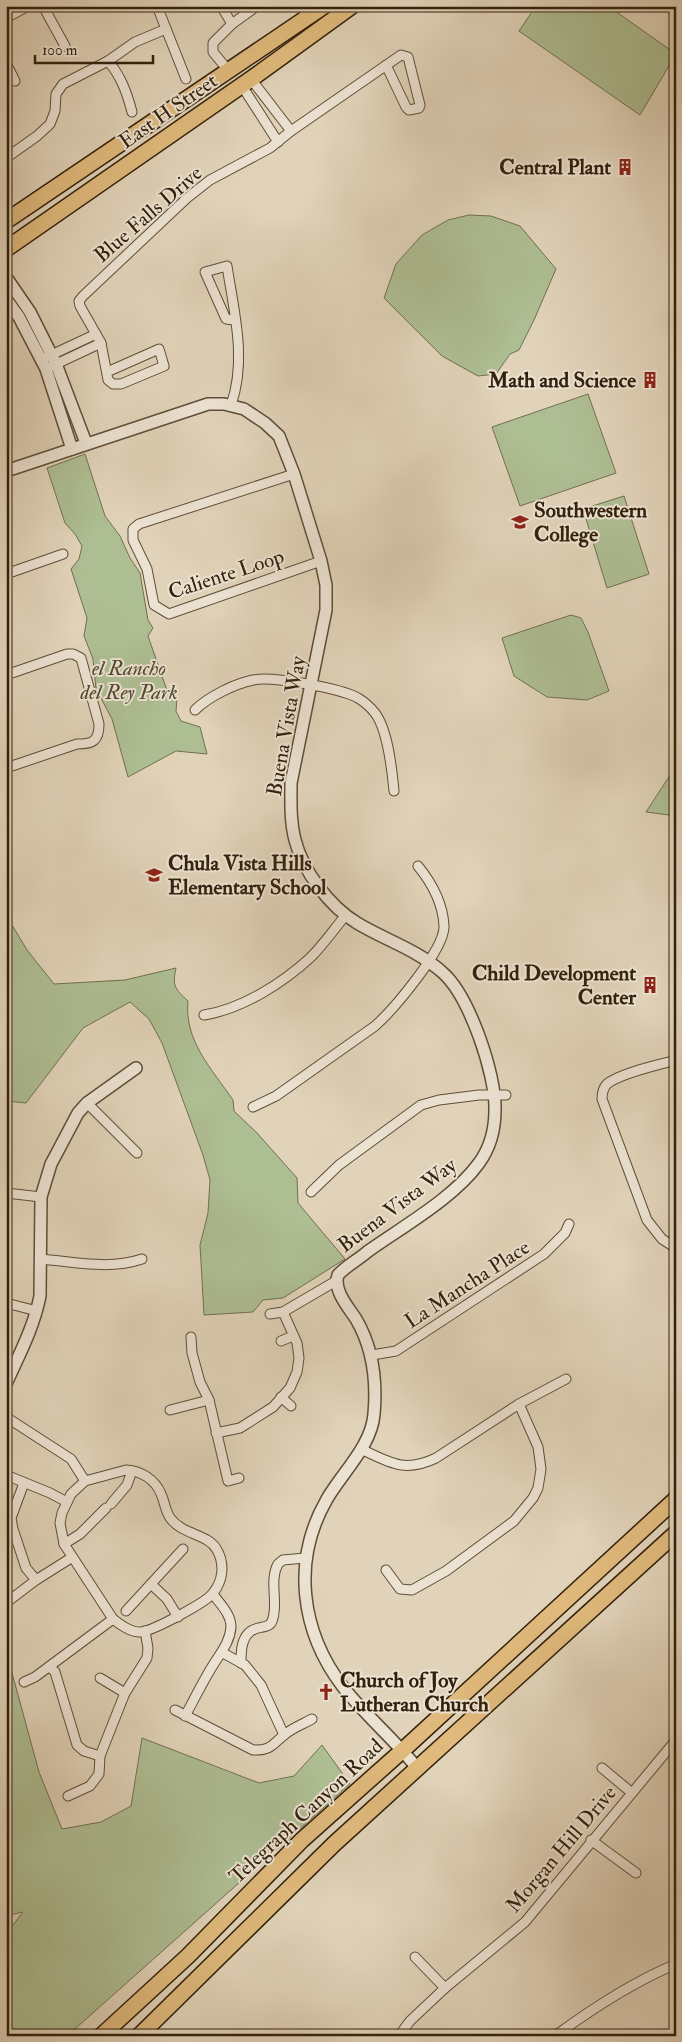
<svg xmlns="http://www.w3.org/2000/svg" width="682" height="2042" font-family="'IM FELL Double Pica',serif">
  <rect width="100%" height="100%" fill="#e1d3b9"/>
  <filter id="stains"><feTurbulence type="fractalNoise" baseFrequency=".004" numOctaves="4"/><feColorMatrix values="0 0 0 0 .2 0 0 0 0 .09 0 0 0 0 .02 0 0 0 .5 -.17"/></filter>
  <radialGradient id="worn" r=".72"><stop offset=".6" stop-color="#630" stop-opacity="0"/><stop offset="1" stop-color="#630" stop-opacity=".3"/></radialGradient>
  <g fill="#aebe93" stroke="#707050">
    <polygon points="536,6 608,6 676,54 640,115 519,31"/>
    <polygon points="469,215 491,216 520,226 556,269 534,320 519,350 510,354 496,374 478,376 442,356 384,298 396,264 422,235 448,220"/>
    <polygon points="588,394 616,473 520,506 492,427"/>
    <polygon points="85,454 105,516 120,536 130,558 140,573 148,620 153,628 148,636 169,696 177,698 176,711 181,721 200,727 207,754 176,751 128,777 112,719 96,689 93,659 84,636 87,618 71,569 79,559 82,546 75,534 65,523 47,468"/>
    <polygon points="624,496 649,574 607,588 583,509"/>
    <polygon points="571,615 581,618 588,632 609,691 587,700 547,697 514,676 502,638"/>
    <polygon points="676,766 676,816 646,812"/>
    <path d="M 6,915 L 27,950 L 54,984 L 125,980 L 176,968 C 172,986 175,989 188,1001 C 184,1041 212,1069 233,1100 L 234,1111 L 257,1133 L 297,1178 L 298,1203 L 345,1259 L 283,1298 L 263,1300 L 253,1312 L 204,1315 L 200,1245 L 208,1213 L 210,1180 L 203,1155 L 162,1043 L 149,1019 L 130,1002 L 83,1028 L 26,1103 L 6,1101 Z"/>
    <polygon points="6,1651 39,1772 62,1829 101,1822 131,1806 142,1738 259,1783 294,1776 322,1745 350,1784 67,2036 6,2036 6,1934 23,1912 6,1916"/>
  </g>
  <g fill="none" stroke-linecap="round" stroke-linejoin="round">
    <g stroke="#5e4e37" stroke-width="11">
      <g id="minor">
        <polyline points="43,6 65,46"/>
        <polyline points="157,6 186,79"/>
        <polyline points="221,6 232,24"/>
        <polyline points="6,18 28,6"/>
        <path d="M 108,61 C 121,76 127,93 132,112"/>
        <polyline points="6,63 15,81"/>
        <polyline points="228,70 213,52 213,43 232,24 257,6"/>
        <polyline points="251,79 291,131"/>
        <polyline points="242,86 278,142"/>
        <polyline points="6,158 37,136 50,124 55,111 56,94 63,84 108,61 135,42 166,29"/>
        <polyline points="47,357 96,334"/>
        <polyline points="52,366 101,343"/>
        <polyline points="107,372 159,349 164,366 121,384 113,384 108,380 101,343 80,306 79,301 83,296 187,198 210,180 270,148 291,131 401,55 408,57 420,105 419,108 409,110 406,107 386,65"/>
        <path d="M 231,405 C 247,360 234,312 227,266 L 205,272 L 226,319 L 235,320"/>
        <polyline points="294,474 139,524 133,529 133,540 147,569 154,605 169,614 321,561"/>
        <polyline points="6,574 63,554"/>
        <path d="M 6,675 L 67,654 L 73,654 L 81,658 L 99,724 C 99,741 93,744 77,744 L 6,768"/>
        <path d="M 195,710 C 208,697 234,684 253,680 C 272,676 340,688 358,698 C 363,701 371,708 375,713 C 388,730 392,770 394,791"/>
        <path d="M 204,1015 C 242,1009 283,983 311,957 C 324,944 334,929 346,915"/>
        <path d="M 676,1060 C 659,1065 620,1073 607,1084 C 603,1088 602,1093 602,1099 L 647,1220 L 662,1239 L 676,1248"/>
        <polyline points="87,1103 137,1153"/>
        <path d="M 253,1107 L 276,1096 L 375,1026 C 393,1010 445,949 444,926 C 443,904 431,882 418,866"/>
        <polyline points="311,1192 339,1165 421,1105 439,1100 479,1095 506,1095"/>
        <polyline points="6,1193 41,1197"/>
        <path d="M 41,1259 C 75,1262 109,1270 142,1259"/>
        <polyline points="6,1303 37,1311"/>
        <polyline points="270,1314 283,1312 336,1281"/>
        <polyline points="191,1337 192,1353 200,1382 209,1400 228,1481 239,1478"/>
        <polyline points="281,1341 293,1336"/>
        <polyline points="372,1355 396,1351 544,1254 565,1233 569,1224"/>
        <polyline points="281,1397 291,1406"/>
        <polyline points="170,1410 209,1400"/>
        <polyline points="6,1417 71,1459 85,1481"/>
        <polyline points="216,1433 240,1428 273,1407 290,1388 297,1372 299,1358 297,1343 283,1312"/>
        <path d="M 361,1449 C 390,1463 405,1473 436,1458 L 519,1404 L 566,1379"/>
        <path d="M 126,1470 C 141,1471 155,1479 161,1494 C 165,1502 165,1512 171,1519 C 183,1535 209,1534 217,1550 C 225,1564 223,1581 213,1593 C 207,1602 151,1632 140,1632 C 130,1632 121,1625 113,1619 L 64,1544 L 60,1523 L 62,1513 L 71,1494 L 85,1481 Z"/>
        <polyline points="6,1475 50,1493 67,1502"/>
        <polyline points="24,1483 11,1518 13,1529 26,1568 36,1580"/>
        <polyline points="111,1504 127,1485 132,1471"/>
        <polyline points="64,1544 80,1534 106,1508"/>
        <polyline points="386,1570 400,1589 412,1590 446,1571 514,1521 533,1498 538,1488 541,1469 538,1447 519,1404"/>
        <polyline points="151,1584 167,1599 178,1617"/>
        <polyline points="6,1603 36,1580 71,1558"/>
        <polyline points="126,1611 183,1549"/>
        <polyline points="223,1653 245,1665 261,1685 284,1735"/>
        <path d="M 241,1663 C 241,1652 241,1638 251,1631 C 259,1625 271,1630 273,1618 C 278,1601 269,1580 278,1564 L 283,1560 L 305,1558"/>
        <polyline points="50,1667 55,1672 77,1745 84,1751 100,1756"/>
        <polyline points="100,1678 125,1693"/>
        <polyline points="24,1682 35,1677 113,1619"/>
        <path d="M 175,1710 L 253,1750 C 270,1751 272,1745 284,1735 C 292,1728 303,1724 312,1719"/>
        <path d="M 185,1716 C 195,1698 204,1679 215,1662 C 222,1651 230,1641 231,1627 C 231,1614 220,1604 213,1594"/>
        <polyline points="602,1768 632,1793"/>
        <polyline points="68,1796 90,1786 99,1774 100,1756 117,1713 125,1693 147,1658 148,1648 145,1631"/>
        <polyline points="591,1840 636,1873"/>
        <polyline points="415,1957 445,1988"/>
        <polyline points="399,2036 410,2021 445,1988 525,1922 676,1740"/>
        <path d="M 555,2036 C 593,2008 633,1982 676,1964"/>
      </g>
    </g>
    <g stroke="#5e4e37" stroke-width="14">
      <g id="tertiary">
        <polyline points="6,277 30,312 56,364 86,443"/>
        <polyline points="6,299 19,317 46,369 72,449"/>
        <path d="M 6,471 L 208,404 L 224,404 L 244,409 L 265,423 L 279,436 L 294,474 L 321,561 L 326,585 L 326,610 L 291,783 C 291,802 290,821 295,840 C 303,871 329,906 357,923 C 385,940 416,949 442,972 C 469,995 496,1074 495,1110 C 495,1128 490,1148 479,1163 C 454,1198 402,1227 367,1252 C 358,1260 346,1266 338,1275 C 333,1290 348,1307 356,1319 C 373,1348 377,1381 374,1414 C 372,1445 342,1473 327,1499 C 291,1561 301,1632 343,1687 C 366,1716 394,1739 417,1768"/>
        <path d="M 6,1384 C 19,1355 34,1327 40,1296 L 41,1197 L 51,1164 L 78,1113 L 87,1103 L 136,1068"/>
      </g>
    </g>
    <g stroke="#32210c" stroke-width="18">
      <g id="primary">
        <polyline points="6,221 324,6"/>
        <polyline points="6,249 251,79 352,6"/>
        <polyline points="101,2036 188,1956 302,1840 403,1750 676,1499"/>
        <polyline points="139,2036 334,1844 676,1533"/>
      </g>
    </g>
    <use href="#minor" stroke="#ece2d2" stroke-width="9"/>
    <use href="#tertiary" stroke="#ece2d2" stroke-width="11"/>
    <use href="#primary" stroke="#e0ba7c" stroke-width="15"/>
  </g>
  <defs>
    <g id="building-bare" transform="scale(1.35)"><path d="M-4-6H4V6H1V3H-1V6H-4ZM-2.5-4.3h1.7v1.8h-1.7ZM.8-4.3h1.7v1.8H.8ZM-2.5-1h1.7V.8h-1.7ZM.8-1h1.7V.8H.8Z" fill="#8f2418" stroke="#ece2d2" stroke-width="2.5" paint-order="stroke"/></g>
    <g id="university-bare" transform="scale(1.35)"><path d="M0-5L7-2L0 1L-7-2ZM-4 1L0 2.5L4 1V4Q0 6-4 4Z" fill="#8f2418" stroke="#ece2d2" stroke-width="2.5" paint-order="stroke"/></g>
    <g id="school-bare" transform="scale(1.35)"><path d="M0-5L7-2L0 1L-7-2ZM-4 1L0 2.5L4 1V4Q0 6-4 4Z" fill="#8f2418" stroke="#ece2d2" stroke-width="2.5" paint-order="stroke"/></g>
    <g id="church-bare" transform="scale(1.35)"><path d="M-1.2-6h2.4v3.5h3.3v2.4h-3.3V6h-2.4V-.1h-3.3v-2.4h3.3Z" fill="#8f2418" stroke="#ece2d2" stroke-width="2.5" paint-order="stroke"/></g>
  </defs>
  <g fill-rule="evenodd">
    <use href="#building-bare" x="625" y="167"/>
    <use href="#building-bare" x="650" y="380"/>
    <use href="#university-bare" x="520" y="522"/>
    <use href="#school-bare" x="154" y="875"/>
    <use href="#building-bare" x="650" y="985"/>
    <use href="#church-bare" x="326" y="1692"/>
  </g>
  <g text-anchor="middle" stroke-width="4" stroke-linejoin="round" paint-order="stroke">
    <g font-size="21" fill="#32210c" stroke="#ece2d2">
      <text transform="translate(168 111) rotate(-35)" y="7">East H Street</text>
      <text transform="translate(148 214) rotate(-41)" y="7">Blue Falls Drive</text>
      <text transform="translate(226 574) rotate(-18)" y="7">Caliente Loop</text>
      <text transform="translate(286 726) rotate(-80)" y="7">Buena Vista Way</text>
      <text transform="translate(397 1205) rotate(-37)" y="7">Buena Vista Way</text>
      <text transform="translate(467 1284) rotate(-33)" y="7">La Mancha Place</text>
      <text transform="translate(306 1811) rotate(-43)" y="7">Telegraph Canyon Road</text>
      <text transform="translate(561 1849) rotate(-50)" y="7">Morgan Hill Drive</text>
    </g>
    <g font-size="21" font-weight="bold" fill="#32210c" stroke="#ece2d2" text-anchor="end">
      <text x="611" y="174">Central Plant</text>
      <text x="636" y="387">Math and Science</text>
      <text x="534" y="517" text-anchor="start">Southwestern<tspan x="534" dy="24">College</tspan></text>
      <text x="168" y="870" text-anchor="start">Chula Vista Hills<tspan x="168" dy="24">Elementary School</tspan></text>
      <text x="636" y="980">Child Development<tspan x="636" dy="24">Center</tspan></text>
      <text x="340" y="1687" text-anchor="start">Church of Joy<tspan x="340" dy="24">Lutheran Church</tspan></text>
    </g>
    <g font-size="21" font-style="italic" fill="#51482e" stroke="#ece2d2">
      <text x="129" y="675">el Rancho<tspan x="129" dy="24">del Rey Park</tspan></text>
    </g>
  </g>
  <rect width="682" height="2042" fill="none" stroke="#e1d3b9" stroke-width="25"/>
  <rect x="8" y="8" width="667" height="2027" fill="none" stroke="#32210c" stroke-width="2.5"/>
  <rect x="12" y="12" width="657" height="2017" fill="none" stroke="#32210c"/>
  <path d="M35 55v8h118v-8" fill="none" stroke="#32210c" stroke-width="2.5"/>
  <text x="42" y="55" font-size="15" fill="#32210c" stroke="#ece2d2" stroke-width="4" paint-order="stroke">100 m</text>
  <rect width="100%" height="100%" filter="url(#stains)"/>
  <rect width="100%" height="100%" fill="url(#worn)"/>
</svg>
